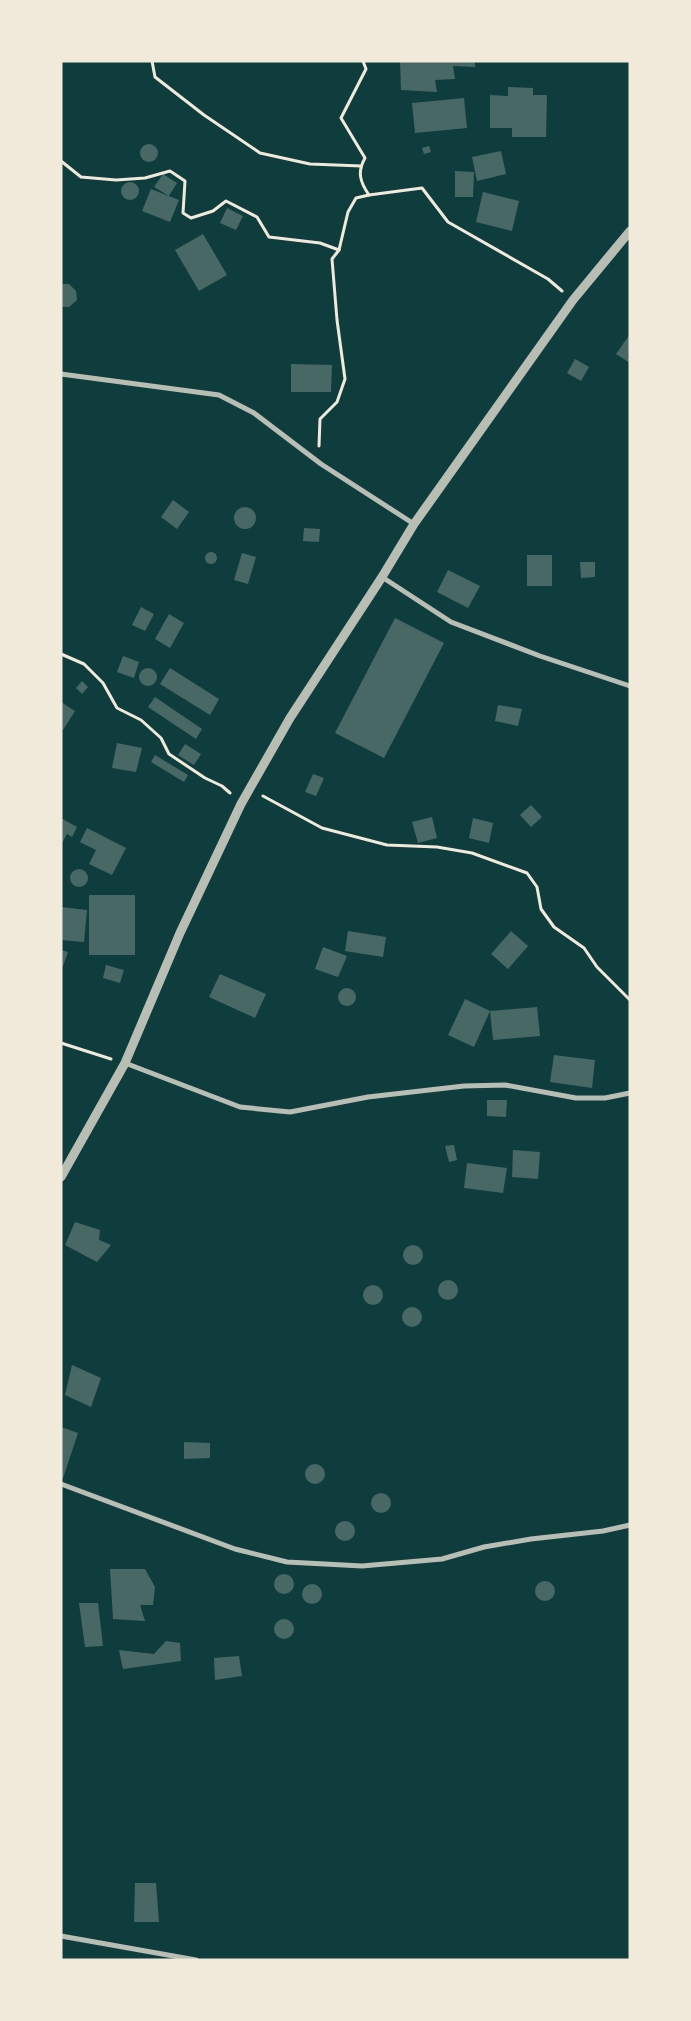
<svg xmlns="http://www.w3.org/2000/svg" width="691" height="2021" font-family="'Roboto Condensed',sans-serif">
  <rect width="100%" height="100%" fill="#0f3d3e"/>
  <g fill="#486865">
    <polygon points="400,61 475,61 475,67 453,66 455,79 435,80 437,92 401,90"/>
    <polygon points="508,87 533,88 533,95 547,95 546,137 512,137 512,128 490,128 490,95 508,96"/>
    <polygon points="464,98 467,128 415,133 412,103"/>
    <circle cx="149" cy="153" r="9"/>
    <polygon points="429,146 431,152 424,154 422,148"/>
    <polygon points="501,151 506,174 477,181 472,157"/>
    <polygon points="455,171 474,172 473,197 455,197"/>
    <polygon points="163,174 177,183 169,196 154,187"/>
    <circle cx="130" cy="191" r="9"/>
    <polygon points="151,189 179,200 170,222 142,211"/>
    <polygon points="483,192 519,201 512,231 476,222"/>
    <polygon points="227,208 243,216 236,230 220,223"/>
    <polygon points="203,234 227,275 199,291 175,250"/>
    <polygon points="61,284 69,284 76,291 77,300 69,307 61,307"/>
    <polygon points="630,334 630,363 616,354"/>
    <polygon points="575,359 589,367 581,381 567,373"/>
    <polygon points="291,364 332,365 331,392 291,392"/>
    <polygon points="173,500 189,512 177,529 161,517"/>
    <circle cx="245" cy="518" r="11"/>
    <polygon points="304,528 320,529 319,542 303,541"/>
    <circle cx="211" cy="558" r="6"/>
    <polygon points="242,553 256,557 248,584 234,580"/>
    <rect x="527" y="555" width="25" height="31"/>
    <polygon points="580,562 595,562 595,577 581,578"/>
    <polygon points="448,570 480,586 468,608 437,592"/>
    <polygon points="141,607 154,614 145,631 132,625"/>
    <polygon points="169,614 184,623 170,648 155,639"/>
    <polygon points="395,618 444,643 384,758 335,733"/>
    <polygon points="123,656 139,662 134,678 117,672"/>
    <circle cx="148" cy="677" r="9"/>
    <polygon points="170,668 219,699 210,715 160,684"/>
    <polygon points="82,681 88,687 82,694 76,688"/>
    <polygon points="155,697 202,729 196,739 148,707"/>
    <polygon points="61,702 75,711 63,730 61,729"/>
    <polygon points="498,705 522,709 518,726 495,721"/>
    <polygon points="117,743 142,748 136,772 112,768"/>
    <polygon points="185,744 201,754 194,765 178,755"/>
    <polygon points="155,755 188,775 184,782 151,762"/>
    <polygon points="313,774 324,778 316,796 305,792"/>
    <polygon points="531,805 542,817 531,827 520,815"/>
    <polygon points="432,817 437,838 418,843 412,822"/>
    <polygon points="61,818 77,827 72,837 67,834 61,845"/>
    <polygon points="473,818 493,823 489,843 469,838"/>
    <polygon points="87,828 126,848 112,875 89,864 96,850 80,842"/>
    <circle cx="79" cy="878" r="9"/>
    <rect x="89" y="895" width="46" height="60"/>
    <polygon points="61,907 87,910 84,942 61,940"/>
    <polygon points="348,931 386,937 383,957 345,951"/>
    <polygon points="511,931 528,946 508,969 491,954"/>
    <polygon points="323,947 347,956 338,977 315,969"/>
    <polygon points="61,950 68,952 63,966 61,965"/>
    <polygon points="106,965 124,970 120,983 103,978"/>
    <polygon points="220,974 266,994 255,1018 209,997"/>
    <circle cx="347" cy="997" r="9"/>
    <polygon points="465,999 490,1011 537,1007 540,1036 493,1040 490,1011 474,1047 448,1035"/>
    <polygon points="554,1055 595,1060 592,1088 550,1082"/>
    <polygon points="487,1100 507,1100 506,1117 487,1116"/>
    <polygon points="454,1145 457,1160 449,1162 445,1146"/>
    <polygon points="513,1150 540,1152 538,1179 512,1177"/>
    <polygon points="467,1163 507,1168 503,1193 464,1188"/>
    <polygon points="75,1222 100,1230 99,1240 111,1245 97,1262 65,1245"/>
    <circle cx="413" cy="1255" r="10"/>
    <circle cx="448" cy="1290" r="10"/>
    <circle cx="373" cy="1295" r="10"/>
    <circle cx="412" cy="1317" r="10"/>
    <polygon points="72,1365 101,1378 91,1407 65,1395"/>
    <polygon points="61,1427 78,1433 63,1478 61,1478"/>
    <polygon points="184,1442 210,1443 210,1458 184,1459"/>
    <circle cx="315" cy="1474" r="10"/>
    <circle cx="381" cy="1503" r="10"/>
    <circle cx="345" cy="1531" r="10"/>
    <polygon points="110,1569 145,1569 155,1587 153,1605 140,1605 145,1621 113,1619"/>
    <circle cx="284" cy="1584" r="10"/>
    <circle cx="545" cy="1591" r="10"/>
    <circle cx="312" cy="1594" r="10"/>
    <polygon points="79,1603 98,1603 103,1646 85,1647"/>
    <circle cx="284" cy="1629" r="10"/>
    <polygon points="166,1641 180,1643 181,1661 123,1669 119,1650 154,1654"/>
    <polygon points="239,1656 242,1676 215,1680 214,1658"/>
    <polygon points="135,1883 156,1883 159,1922 134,1922"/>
  </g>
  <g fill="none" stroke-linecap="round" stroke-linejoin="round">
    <g stroke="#f1e9da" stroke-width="3">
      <polyline points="152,61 155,77 204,115 260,153 310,164 361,166"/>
      <polyline points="61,161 81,177 116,180 145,178 170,171 185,181 183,213 191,218 213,211 226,201 257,217 269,237 320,243 339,250"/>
      <polyline points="369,195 422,188 448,222 548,279 562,291"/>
      <path d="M 319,446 L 320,419 L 337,402 L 345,379 L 337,320 L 332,259 L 339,250 L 348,212 L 356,198 L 369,195 C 360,182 357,172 365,158 L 341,118 L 366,69 L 363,61"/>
      <polyline points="61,654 84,664 103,683 117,708 141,720 161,738 169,754 205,778 222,786 230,793"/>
      <polyline points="263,796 322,828 387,845 437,847 472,853 527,873 537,887 541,909 554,927 584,948 597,967 630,1000"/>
      <polyline points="61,1043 111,1059"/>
    </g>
    <g stroke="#b8beb3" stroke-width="5">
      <polyline points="61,374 219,395 254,413 321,464 414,524"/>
      <polyline points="382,577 451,622 540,656 630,686"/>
      <polyline points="125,1063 240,1107 290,1112 368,1097 464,1086 505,1085 576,1098 605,1098 630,1093"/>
      <polyline points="61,1484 235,1549 287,1562 362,1566 442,1559 484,1547 531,1539 603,1531 630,1525"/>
      <polyline points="61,1936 196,1960"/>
    </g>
    <polyline stroke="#b8beb3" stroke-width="9" points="61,1177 125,1063 180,933 241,804 290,718 382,577 414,524 573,300 630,231"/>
  </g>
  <rect width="691" height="2021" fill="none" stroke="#f1e9da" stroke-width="125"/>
</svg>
